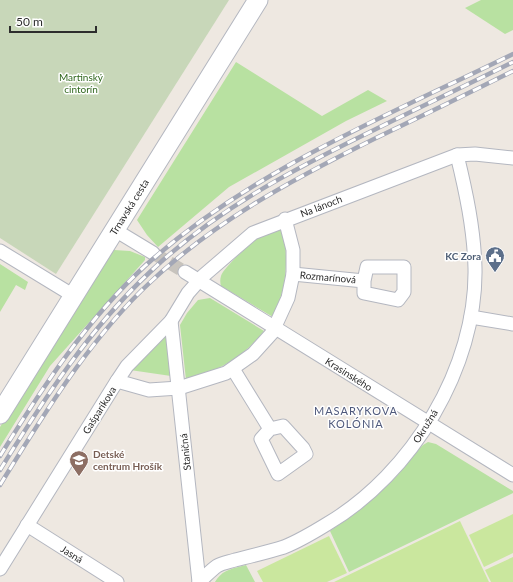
<svg xmlns="http://www.w3.org/2000/svg" width="513" height="582" font-family="Lato,sans-serif">
  <rect width="100%" height="100%" fill="#eee8e1"/>
  <g fill="#b8e1a1">
    <polygon points="481,0 513,0 513,30 505,34 465,8"/>
    <polygon points="236,62 322,116 368,90 387,101 346,121 229,187 158,247 147,235 137,220"/>
    <path d="M 276,228 L 284,232 C 288,264 287,287 273,317 L 221,286 C 220,283 220,279 221,276 C 223,268 254,240 262,234 C 266,231 272,229 276,228 Z"/>
    <polygon points="114,250 130,251 145,257 145,260 50,366 0,447 0,427 70,315"/>
    <polygon points="0,264 28,282 25,290 16,285 0,312"/>
    <path d="M 210,298 L 264,331 C 243,358 218,371 186,380 L 180,325 L 187,313 L 198,300 Z"/>
    <polygon points="167,333 171,376 130,370"/>
    <path d="M 428,442 L 436,444 L 513,491 L 513,493 L 349,572 L 330,531 C 353,515 375,498 395,478 C 406,467 414,449 428,442 Z"/>
    <path d="M 246,565 L 255,582 L 215,582 C 223,569 232,569 246,565 Z"/>
  </g>
  <polygon fill="#c8d7b9" points="0,0 229,0 56,274 0,238"/>
  <g fill="#cae79e">
    <polygon points="513,514 513,553 484,567 469,535"/>
    <polygon points="460,521 489,582 334,582"/>
    <polygon points="329,536 347,573 327,582 263,582 257,571"/>
    <polygon points="513,557 513,582 491,582 485,570"/>
  </g>
  <g fill="none" stroke-linecap="round" stroke-linejoin="round">
    <polyline stroke="#c7c3bd" stroke-width="13" stroke-dasharray="13 6" stroke-linecap="butt" points="153,253 185,272"/>
    <g stroke="#b4b7c0" stroke-width="15">
      <g id="minor">
        <polyline points="115,230 153,253"/>
        <polyline points="0,251 74,296"/>
        <polyline points="185,272 513,475"/>
        <polyline points="293,274 364,281 364,293 398,300 404,292 404,267 367,267 364,281"/>
        <polyline points="471,317 513,324"/>
        <polyline points="171,321 199,582"/>
        <polyline points="233,369 270,429 261,439 278,474 306,454 303,448 283,426 270,429"/>
        <polyline points="117,381 149,390 179,388 226,373 253,354 272,333 288,298 293,274 293,250 285,219"/>
        <polyline points="27,525 117,582"/>
        <polyline points="0,569 117,381 127,366 171,321 188,293 203,276 253,233 457,155 475,154 513,158"/>
        <path d="M 199,582 C 205,577 211,570 217,566 C 222,563 229,562 235,560 C 251,556 268,552 284,547 C 299,541 314,532 327,524 C 412,474 477,367 475,268 C 474,229 466,192 457,155"/>
      </g>
    </g>
    <g stroke="#b4b7c0" stroke-width="21">
      <polyline id="secondary" points="0,414 258,0"/>
    </g>
    <use href="#minor" stroke="#fff" stroke-width="13"/>
    <use href="#secondary" stroke="#fff" stroke-width="19"/>
    <g stroke="#a3a7b6" stroke-width="4.5">
      <g id="rail">
        <path d="M 0,456 C 42,388 87,319 146,265 C 252,170 387,116 513,54"/>
        <path d="M 0,470 C 44,399 89,329 150,272 C 215,210 294,169 374,130 C 420,107 467,85 513,62"/>
        <path d="M 0,485 C 42,417 84,348 141,291 C 209,224 291,180 376,138 C 422,116 467,94 513,71"/>
      </g>
    </g>
    <use href="#rail" stroke="#fff" stroke-width="3" stroke-dasharray="9" stroke-linecap="butt"/>
  </g>
  <defs>
    <g id="civic-pin" transform="scale(1)"><path d="M0 17L-7.5 6A9.5 9.5 0 1 1 7.5 6Z" fill="#5c6f8a" stroke="#fff"/><path d="M-.6-6.5H3V-4.5H.6V-3L4-1V1h2V6H-6V1h2V-1L-.6-3ZM-1.2 2.5V6h2.4V2.5Z" fill="#fff"/></g>
    <g id="school-pin" transform="scale(1)"><path d="M0 17L-7.5 6A9.5 9.5 0 1 1 7.5 6Z" fill="#8d6e63" stroke="#fff"/><path d="M0-5L7-2L0 1L-7-2ZM-4 1L0 2.5L4 1V4Q0 6-4 4Z" fill="#fff"/></g>
  </defs>
  <g fill-rule="evenodd">
    <use href="#civic-pin" x="495" y="256"/>
    <use href="#school-pin" x="79" y="460"/>
  </g>
  <g text-anchor="middle" stroke-width="3" stroke-linejoin="round" paint-order="stroke">
    <g font-size="10" fill="#31681f" stroke="#fff">
      <text x="81" y="81">Martinský<tspan x="81" dy="12">cintorín</tspan></text>
    </g>
    <g font-size="10" fill="#2d2d2d" stroke="#fff">
      <text transform="translate(321 206) rotate(-21)" y="4">Na lánoch</text>
      <text transform="translate(129 207) rotate(-58)" y="4">Trnavská cesta</text>
      <text transform="translate(328 277) rotate(5)" y="4">Rozmarínová</text>
      <text transform="translate(349 374) rotate(32)" y="4">Krasinského</text>
      <text transform="translate(99 410) rotate(-58)" y="4">Gašparíkova</text>
      <text transform="translate(425 426) rotate(-58)" y="4">Okružná</text>
      <text transform="translate(185 452) rotate(-96)" y="4">Staničná</text>
      <text transform="translate(72 554) rotate(32)" y="4">Jasná</text>
    </g>
    <g font-size="10" font-weight="bold" fill="#4e5e75" stroke="#fff" text-anchor="end">
      <text x="481" y="260">KC Zora</text>
    </g>
    <g font-size="10" font-weight="bold" fill="#785e54" stroke="#fff" text-anchor="start">
      <text x="93" y="458">Detské<tspan x="93" dy="12">centrum Hrošík</tspan></text>
    </g>
    <g font-size="11" letter-spacing="1" fill="#4f597c" stroke="#fff">
      <text x="356" y="415">MASARYKOVA<tspan x="356" dy="13">KOLÓNIA</tspan></text>
    </g>
  </g>
  <path d="M10 26v6h86v-6" fill="none" stroke="#2d2d2d" stroke-width="2"/>
  <text x="16" y="26" font-size="12" fill="#2d2d2d" stroke="#ffffff" stroke-width="3" paint-order="stroke">50 m</text>
</svg>
